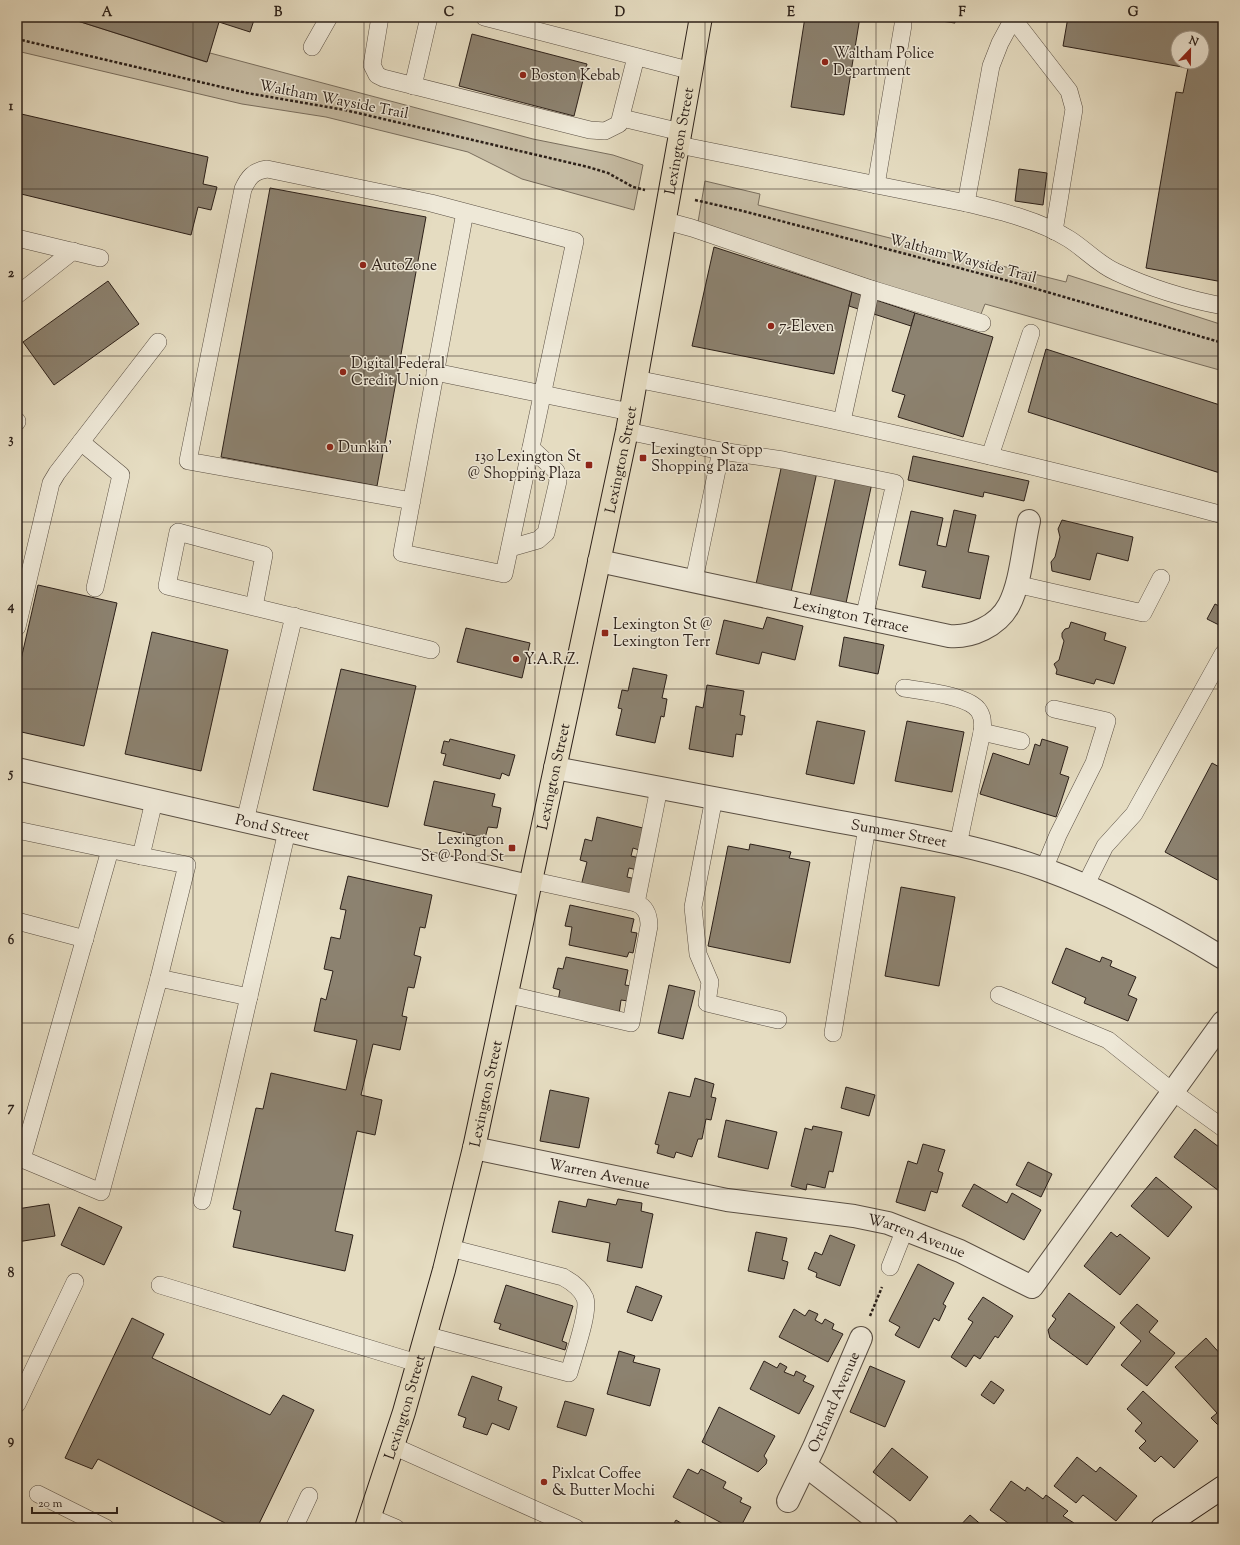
<svg xmlns="http://www.w3.org/2000/svg" width="1240" height="1545" font-family="'Sorts Mill Goudy',serif">
  <rect width="100%" height="100%" fill="#e5dcc1"/>
  <filter id="stains"><feTurbulence type="fractalNoise" baseFrequency=".005" numOctaves="4"/><feColorMatrix values="0 0 0 0 .2 0 0 0 0 .09 0 0 0 0 .02 0 0 0 .5 -.17"/></filter>
  <radialGradient id="worn" r=".72"><stop offset=".6" stop-color="#630" stop-opacity="0"/><stop offset="1" stop-color="#630" stop-opacity=".3"/></radialGradient>
  <g fill="#c6bca4" stroke="#796e5e">
    <polygon points="17,17 65,17 206,62 210,53 533,139 613,155 643,165 634,210 522,179 468,152 326,117 242,104 17,51"/>
    <polygon points="705,181 760,194 758,205 1066,282 1068,275 1223,325 1223,371 985,304 981,314 929,300 698,222"/>
  </g>
  <g fill="#8c8270" stroke="#2c2019" fill-rule="evenodd">
    <polygon points="65,17 255,17 250,32 219,22 207,62"/>
    <polygon points="805,17 860,17 844,115 791,107"/>
    <polygon points="914,17 962,17 962,20 955,19 955,23"/>
    <path d="M 1068,17 L 1223,17 L 1223,282 L 1146,268 L 1176,92 L 1183,93 L 1188,68 L 1063,46 ZM 1178,38 L 1202,38 L 1202,62 L 1178,62 Z"/>
    <polygon points="472,34 587,64 574,116 459,86"/>
    <polygon points="17,113 208,157 203,184 217,187 211,210 198,207 191,235 17,193"/>
    <polygon points="1019,169 1047,173 1043,205 1015,201"/>
    <polygon points="270,188 426,217 377,486 221,457"/>
    <polygon points="714,247 852,292 834,374 692,346"/>
    <polygon points="108,281 139,324 54,385 23,342"/>
    <polygon points="852,292 915,313 911,326 849,306"/>
    <polygon points="915,313 993,337 963,437 898,417 905,395 892,391"/>
    <polygon points="1046,349 1223,406 1223,474 1028,412"/>
    <polygon points="913,456 1029,481 1024,501 984,492 983,497 908,480"/>
    <polygon points="782,464 817,472 791,592 756,584"/>
    <polygon points="836,476 872,483 846,603 810,596"/>
    <polygon points="954,510 976,515 968,552 989,556 980,599 922,587 926,571 899,565 911,511 943,518 937,545 946,547"/>
    <polygon points="1062,520 1133,537 1128,561 1097,553 1090,580 1052,571 1051,562 1055,557 1060,537 1058,529"/>
    <polygon points="38,585 117,603 84,746 17,731 17,677"/>
    <polygon points="1215,604 1223,608 1223,627 1207,619"/>
    <polygon points="767,617 803,626 795,660 762,652 759,664 716,654 724,620 763,629"/>
    <polygon points="1071,622 1106,633 1104,640 1126,647 1114,684 1096,679 1094,684 1056,674 1057,670 1054,664 1059,660 1064,641 1062,637 1062,633 1065,629 1069,628"/>
    <polygon points="466,628 530,643 522,678 457,662"/>
    <polygon points="152,632 228,650 201,771 125,754"/>
    <polygon points="844,637 884,645 878,674 839,666"/>
    <polygon points="633,668 667,675 662,698 667,699 664,717 661,716 655,743 616,735 622,709 618,708 622,690 628,691"/>
    <polygon points="341,669 416,686 388,807 313,790"/>
    <polygon points="707,685 744,691 740,715 745,716 742,735 736,734 733,757 689,749 696,706 703,708"/>
    <polygon points="817,721 865,731 854,784 806,774"/>
    <polygon points="907,721 964,732 952,792 895,781"/>
    <polygon points="450,739 515,755 509,776 502,773 500,779 443,765 446,754 441,753 444,741 449,742"/>
    <polygon points="1042,739 1068,747 1060,774 1069,777 1056,817 980,794 993,753 1029,765 1035,744 1040,746"/>
    <polygon points="1212,763 1223,769 1223,883 1165,852"/>
    <polygon points="434,781 495,794 492,806 501,808 497,828 488,827 485,838 424,825"/>
    <polygon points="597,817 647,829 642,851 633,848 631,856 640,858 637,870 629,868 627,877 636,879 632,898 581,886 587,862 580,860 585,839 592,841"/>
    <polygon points="750,844 791,852 789,858 810,862 790,963 708,946 728,846 749,850"/>
    <polygon points="348,876 432,895 425,928 420,927 414,955 421,957 414,988 408,987 402,1016 407,1017 400,1050 373,1044 361,1095 382,1100 375,1135 357,1131 335,1231 353,1235 345,1271 233,1247 241,1211 233,1209 256,1108 263,1109 271,1073 346,1090 357,1040 314,1031 321,998 326,1000 333,971 324,969 331,937 340,939 346,910 340,909"/>
    <polygon points="901,887 955,897 939,986 885,976"/>
    <polygon points="570,905 634,919 631,932 637,933 633,953 629,952 627,957 569,945 572,927 565,926"/>
    <polygon points="1066,948 1100,962 1102,957 1112,961 1110,966 1136,977 1128,995 1137,999 1128,1021 1084,1003 1086,998 1052,983"/>
    <polygon points="566,957 628,970 625,985 632,986 628,1001 621,1000 619,1014 558,1001 560,990 553,988 558,968 563,969"/>
    <polygon points="669,985 695,991 683,1039 658,1033"/>
    <polygon points="695,1078 714,1084 711,1097 716,1098 711,1120 706,1119 702,1139 698,1139 692,1157 676,1152 674,1158 657,1153 659,1145 655,1144 669,1092 690,1097"/>
    <polygon points="846,1087 875,1095 869,1116 841,1108"/>
    <polygon points="550,1090 589,1098 579,1148 540,1141"/>
    <polygon points="726,1120 777,1132 768,1169 718,1157"/>
    <polygon points="813,1126 842,1132 833,1172 829,1171 825,1188 807,1184 806,1190 791,1186 805,1128 812,1130"/>
    <polygon points="1195,1129 1223,1150 1223,1194 1174,1157"/>
    <polygon points="923,1144 945,1150 938,1171 943,1173 937,1193 931,1191 925,1211 896,1202 908,1161 917,1164"/>
    <polygon points="1028,1162 1052,1174 1041,1197 1016,1185"/>
    <polygon points="1156,1177 1192,1207 1168,1237 1131,1206"/>
    <polygon points="974,1184 1007,1203 1012,1193 1041,1210 1024,1240 962,1206"/>
    <polygon points="588,1199 616,1205 618,1199 642,1203 641,1211 653,1214 642,1268 607,1261 610,1243 552,1232 559,1201 586,1207"/>
    <polygon points="49,1204 55,1236 17,1242 17,1209"/>
    <polygon points="79,1207 122,1227 104,1265 61,1245"/>
    <polygon points="756,1232 787,1238 782,1260 788,1262 784,1279 748,1271"/>
    <polygon points="1111,1232 1117,1237 1120,1234 1150,1258 1120,1295 1084,1266"/>
    <polygon points="830,1235 855,1245 840,1286 816,1277 817,1273 808,1269 815,1252 822,1255"/>
    <polygon points="918,1264 954,1283 943,1304 946,1306 939,1321 934,1318 919,1348 895,1335 900,1327 889,1321"/>
    <polygon points="506,1285 573,1306 562,1341 567,1343 565,1350 499,1329 501,1324 494,1322"/>
    <polygon points="636,1286 662,1296 652,1321 627,1312"/>
    <polygon points="1069,1293 1115,1327 1087,1365 1050,1338 1048,1330 1056,1319 1052,1316"/>
    <polygon points="983,1297 1013,1316 998,1338 995,1336 980,1359 974,1355 966,1367 951,1357 973,1322 968,1319"/>
    <polygon points="1137,1304 1158,1321 1149,1332 1175,1353 1147,1386 1121,1365 1141,1341 1120,1323"/>
    <polygon points="794,1309 805,1316 809,1310 818,1314 815,1320 822,1324 825,1319 834,1324 832,1329 843,1334 828,1362 779,1337"/>
    <polygon points="132,1318 164,1334 152,1358 270,1415 283,1395 314,1410 257,1528 223,1528 225,1523 98,1459 92,1469 65,1458"/>
    <polygon points="1206,1338 1223,1357 1223,1430 1211,1418 1217,1413 1175,1367"/>
    <polygon points="619,1351 635,1356 633,1362 660,1369 650,1406 607,1394"/>
    <polygon points="764,1361 777,1368 780,1363 787,1367 784,1372 794,1376 796,1371 806,1376 803,1381 814,1386 799,1414 750,1389"/>
    <polygon points="870,1366 905,1381 885,1427 850,1412"/>
    <polygon points="472,1376 502,1387 498,1400 517,1407 509,1430 492,1423 487,1435 463,1427 466,1418 458,1415"/>
    <polygon points="991,1381 1004,1390 994,1404 981,1395"/>
    <polygon points="1143,1391 1198,1441 1174,1468 1161,1456 1155,1462 1139,1448 1146,1441 1135,1431 1142,1423 1127,1409"/>
    <polygon points="565,1401 594,1409 586,1436 557,1427"/>
    <polygon points="719,1407 775,1436 764,1456 767,1460 766,1464 758,1472 702,1442"/>
    <polygon points="892,1448 928,1477 910,1501 873,1472"/>
    <polygon points="1077,1457 1096,1472 1100,1467 1137,1496 1116,1521 1083,1495 1076,1503 1054,1486"/>
    <polygon points="688,1469 698,1474 701,1469 726,1482 723,1488 742,1498 740,1502 751,1507 740,1528 731,1528 673,1497"/>
    <polygon points="1011,1481 1025,1491 1027,1487 1043,1499 1046,1495 1068,1511 1063,1516 1074,1523 1070,1528 1015,1528 990,1510"/>
    <polygon points="970,1515 985,1528 958,1528"/>
    <polygon points="676,1520 689,1528 671,1528"/>
  </g>
  <g fill="none" stroke-linecap="round" stroke-linejoin="round">
    <g stroke="#5a4f43" stroke-width="18">
      <g id="service">
        <polyline points="380,17 372,65 377,75 383,78 590,130 605,131 619,124 636,57"/>
        <polyline points="484,17 692,71"/>
        <polyline points="1014,20 1069,91 1074,109 1054,231"/>
        <polyline points="312,47 329,17"/>
        <polyline points="413,86 429,17"/>
        <polyline points="622,118 681,132"/>
        <path d="M 679,145 L 966,203 C 1000,211 1039,220 1069,239 C 1085,249 1098,264 1116,272 C 1150,288 1186,299 1223,306"/>
        <polyline points="876,185 903,25"/>
        <polyline points="966,203 991,66 1000,43 1014,17"/>
        <polyline points="666,221 692,228 871,289"/>
        <polyline points="17,238 100,258"/>
        <polyline points="17,295 73,251"/>
        <polyline points="435,372 630,412"/>
        <path d="M 636,379 C 833,418 1029,463 1223,515"/>
        <polyline points="17,421 17,422"/>
        <polyline points="842,421 871,289 982,323"/>
        <polyline points="627,431 721,451 783,460 895,483 864,618"/>
        <polyline points="81,442 121,475 95,588"/>
        <polyline points="990,456 1031,333"/>
        <path d="M 412,501 L 188,461 L 243,189 C 248,178 253,171 267,169 L 431,203 L 575,241 L 504,574 L 402,553 L 465,212"/>
        <polyline points="510,548 538,540 546,533 558,481 556,471 531,448"/>
        <polyline points="694,580 721,451"/>
        <polyline points="1016,584 1143,613 1161,578"/>
        <polyline points="254,607 264,555 178,532 167,586 431,650"/>
        <polyline points="17,627 51,483 57,473 158,342"/>
        <path d="M 904,688 C 922,691 969,695 979,711 C 983,717 983,725 982,732 L 958,845"/>
        <polyline points="982,732 1021,741"/>
        <polyline points="714,798 693,907 698,954 710,982 707,1003 778,1020"/>
        <polyline points="245,821 294,616"/>
        <polyline points="17,830 141,856 154,801"/>
        <polyline points="110,850 22,1159 101,1192 159,978"/>
        <polyline points="141,856 187,865 159,978 249,997"/>
        <polyline points="1044,869 1058,835 1094,763 1107,721 1054,709"/>
        <polyline points="1085,886 1105,846 1134,814 1223,654"/>
        <polyline points="636,903 659,788"/>
        <polyline points="17,921 85,939"/>
        <path d="M 506,994 L 631,1023 L 649,926 C 649,915 646,907 636,903 L 530,880"/>
        <polyline points="999,995 1108,1040 1173,1092 1223,1128"/>
        <polyline points="833,1033 867,827"/>
        <polyline points="202,1201 287,831"/>
        <polyline points="890,1267 905,1229"/>
        <polyline points="160,1285 417,1363"/>
        <path d="M 425,1335 L 569,1373 C 573,1357 590,1312 585,1298 C 581,1288 572,1282 563,1277 L 450,1248"/>
        <polyline points="17,1404 75,1282"/>
        <polyline points="393,1446 576,1528"/>
        <polyline points="38,1494 106,1528"/>
        <polyline points="370,1517 396,1528"/>
        <polyline points="294,1528 309,1496"/>
      </g>
    </g>
    <g stroke="#5a4f43" stroke-width="24">
      <g id="minor">
        <path id="s1" d="M 599,561 L 949,636 C 971,638 998,626 1009,605 C 1021,582 1023,547 1029,521"/>
        <path id="s2" d="M 555,768 C 648,785 742,804 835,821 C 905,834 977,845 1044,869 C 1107,892 1166,923 1223,958"/>
        <path id="s3" d="M 17,769 L 529,886"/>
        <path id="s4" d="M 474,1148 L 727,1200 L 854,1216 L 888,1223 L 960,1251 L 1032,1287 L 1223,1022"/>
        <polyline points="806,1466 887,1528"/>
        <path id="s5" d="M 788,1501 L 814,1447 L 861,1338"/>
      </g>
    </g>
    <g stroke="#2c2019" stroke-width="24">
      <polyline id="secondary" points="1162,1528 1223,1487"/>
    </g>
    <g stroke="#2c2019" stroke-width="24">
      <g id="primary">
        <path id="s6" d="M 366,1528 L 404,1412 L 444,1270 L 474,1148 L 627,431 L 701,17"/>
      </g>
    </g>
    <g stroke="#2c2019" stroke-width="2.5" stroke-dasharray="3 2" stroke-linecap="butt">
      <polyline points="17,39 247,93 345,110 588,167 608,173 633,187 645,190"/>
      <polyline points="695,200 743,211 1016,283 1223,343"/>
      <polyline points="870,1316 882,1287"/>
    </g>
    <use href="#service" stroke="#eee8d7" stroke-width="17"/>
    <use href="#minor" stroke="#eee8d7" stroke-width="22"/>
    <use href="#secondary" stroke="#eee8d7" stroke-width="22"/>
    <use href="#primary" stroke="#e5dcc1" stroke-width="22"/>
  </g>
  <path fill="none" stroke="#2c2019" stroke-width="1" stroke-opacity="0.55" d="M 193,17 L 193,1528M 364,17 L 364,1528M 535,17 L 535,1528M 705,17 L 705,1528M 876,17 L 876,1528M 1047,17 L 1047,1528M 17,189 L 1223,189M 17,356 L 1223,356M 17,522 L 1223,522M 17,689 L 1223,689M 17,856 L 1223,856M 17,1023 L 1223,1023M 17,1189 L 1223,1189M 17,1356 L 1223,1356"/>
  <g fill="#8f2418" stroke="#eee8d7" stroke-width="1.5">
    <circle cx="825" cy="62" r="4"/>
    <circle cx="523" cy="75" r="4"/>
    <circle cx="363" cy="265" r="4"/>
    <circle cx="771" cy="326" r="4"/>
    <circle cx="343" cy="372" r="4"/>
    <circle cx="330" cy="447" r="4"/>
    <rect x="639" y="454" width="8" height="8" rx="2"/>
    <rect x="585" y="461" width="8" height="8" rx="2"/>
    <rect x="601" y="629" width="8" height="8" rx="2"/>
    <circle cx="516" cy="659" r="4"/>
    <rect x="508" y="844" width="8" height="8" rx="2"/>
    <circle cx="544" cy="1482" r="4"/>
  </g>
  <g text-anchor="middle" stroke-width="3" stroke-linejoin="round" paint-order="stroke">
    <g font-size="15" fill="#2c2019" stroke="#eee8d7" text-anchor="start">
      <text x="833" y="58">Waltham Police<tspan x="833" dy="17">Department</tspan></text>
      <text x="531" y="80">Boston Kebab</text>
      <text x="371" y="270">AutoZone</text>
      <text x="779" y="331">7-Eleven</text>
      <text x="351" y="368">Digital Federal<tspan x="351" dy="17">Credit Union</tspan></text>
      <text x="338" y="452">Dunkin'</text>
      <text x="651" y="454">Lexington St opp<tspan x="651" dy="17">Shopping Plaza</tspan></text>
      <text x="581" y="461" text-anchor="end">130 Lexington St<tspan x="581" dy="17">@ Shopping Plaza</tspan></text>
      <text x="613" y="629">Lexington St @<tspan x="613" dy="17">Lexington Terr</tspan></text>
      <text x="524" y="664">Y.A.R.Z.</text>
      <text x="504" y="844" text-anchor="end">Lexington<tspan x="504" dy="17">St @ Pond St</tspan></text>
      <text x="552" y="1478">Pixlcat Coffee<tspan x="552" dy="17">&amp; Butter Mochi</tspan></text>
    </g>
    <g font-size="15" fill="#2c2019" stroke="#eee8d7">
      <text transform="translate(334 99) rotate(11)" y="5">Waltham Wayside Trail</text>
      <text dy="5" stroke="none"><textPath href="#s6" startOffset="1423">Lexington Street</textPath></text>
      <text transform="translate(963 258) rotate(15)" y="5">Waltham Wayside Trail</text>
      <text dy="5" stroke="none"><textPath href="#s6" startOffset="1099">Lexington Street</textPath></text>
      <text dy="5" stroke="none"><textPath href="#s1" startOffset="258">Lexington Terrace</textPath></text>
      <text dy="5" stroke="none"><textPath href="#s6" startOffset="775">Lexington Street</textPath></text>
      <text dy="5" stroke="none"><textPath href="#s3" startOffset="262">Pond Street</textPath></text>
      <text dy="5" stroke="none"><textPath href="#s2" startOffset="350">Summer Street</textPath></text>
      <text dy="5" stroke="none"><textPath href="#s6" startOffset="451">Lexington Street</textPath></text>
      <text dy="5" stroke="none"><textPath href="#s4" startOffset="128">Warren Avenue</textPath></text>
      <text dy="5" stroke="none"><textPath href="#s4" startOffset="452">Warren Avenue</textPath></text>
      <text dy="5" stroke="none"><textPath href="#s5" startOffset="109">Orchard Avenue</textPath></text>
      <text dy="5" stroke="none"><textPath href="#s6" startOffset="127">Lexington Street</textPath></text>
    </g>
  </g>
  <rect width="1240" height="1545" fill="none" stroke="#e5dcc1" stroke-width="44"/>
  <g transform="translate(1190 50) rotate(22)"><circle r="19" fill="#eee8d7" stroke="#a0988b"/>
  <path d="M0-3L7 15L0 10L-7 15Z" fill="#8f2418"/>
  <text y="-6" font-size="11" font-weight="bold" text-anchor="middle" fill="#2c2019">N</text>
  </g>
  <path d="M32 1507v6h85v-6" fill="none" stroke="#2c2019" stroke-width="2"/>
  <text x="38" y="1507" font-size="12" fill="#2c2019" stroke="#eee8d7" stroke-width="3" paint-order="stroke">20 m</text>
  <rect x="22" y="22" width="1196" height="1501" fill="none" stroke="#2c2019" stroke-width="1.5"/>
  <g font-size="13" text-anchor="middle" font-weight="bold" fill="#2c2019">
    <text x="107" y="16">A</text>
    <text x="278" y="16">B</text>
    <text x="449" y="16">C</text>
    <text x="620" y="16">D</text>
    <text x="791" y="16">E</text>
    <text x="962" y="16">F</text>
    <text x="1133" y="16">G</text>
    <text x="11" y="110">1</text>
    <text x="11" y="277">2</text>
    <text x="11" y="443">3</text>
    <text x="11" y="610">4</text>
    <text x="11" y="777">5</text>
    <text x="11" y="944">6</text>
    <text x="11" y="1111">7</text>
    <text x="11" y="1277">8</text>
    <text x="11" y="1444">9</text>
  </g>
  <rect width="100%" height="100%" filter="url(#stains)"/>
  <rect width="100%" height="100%" fill="url(#worn)"/>
</svg>
